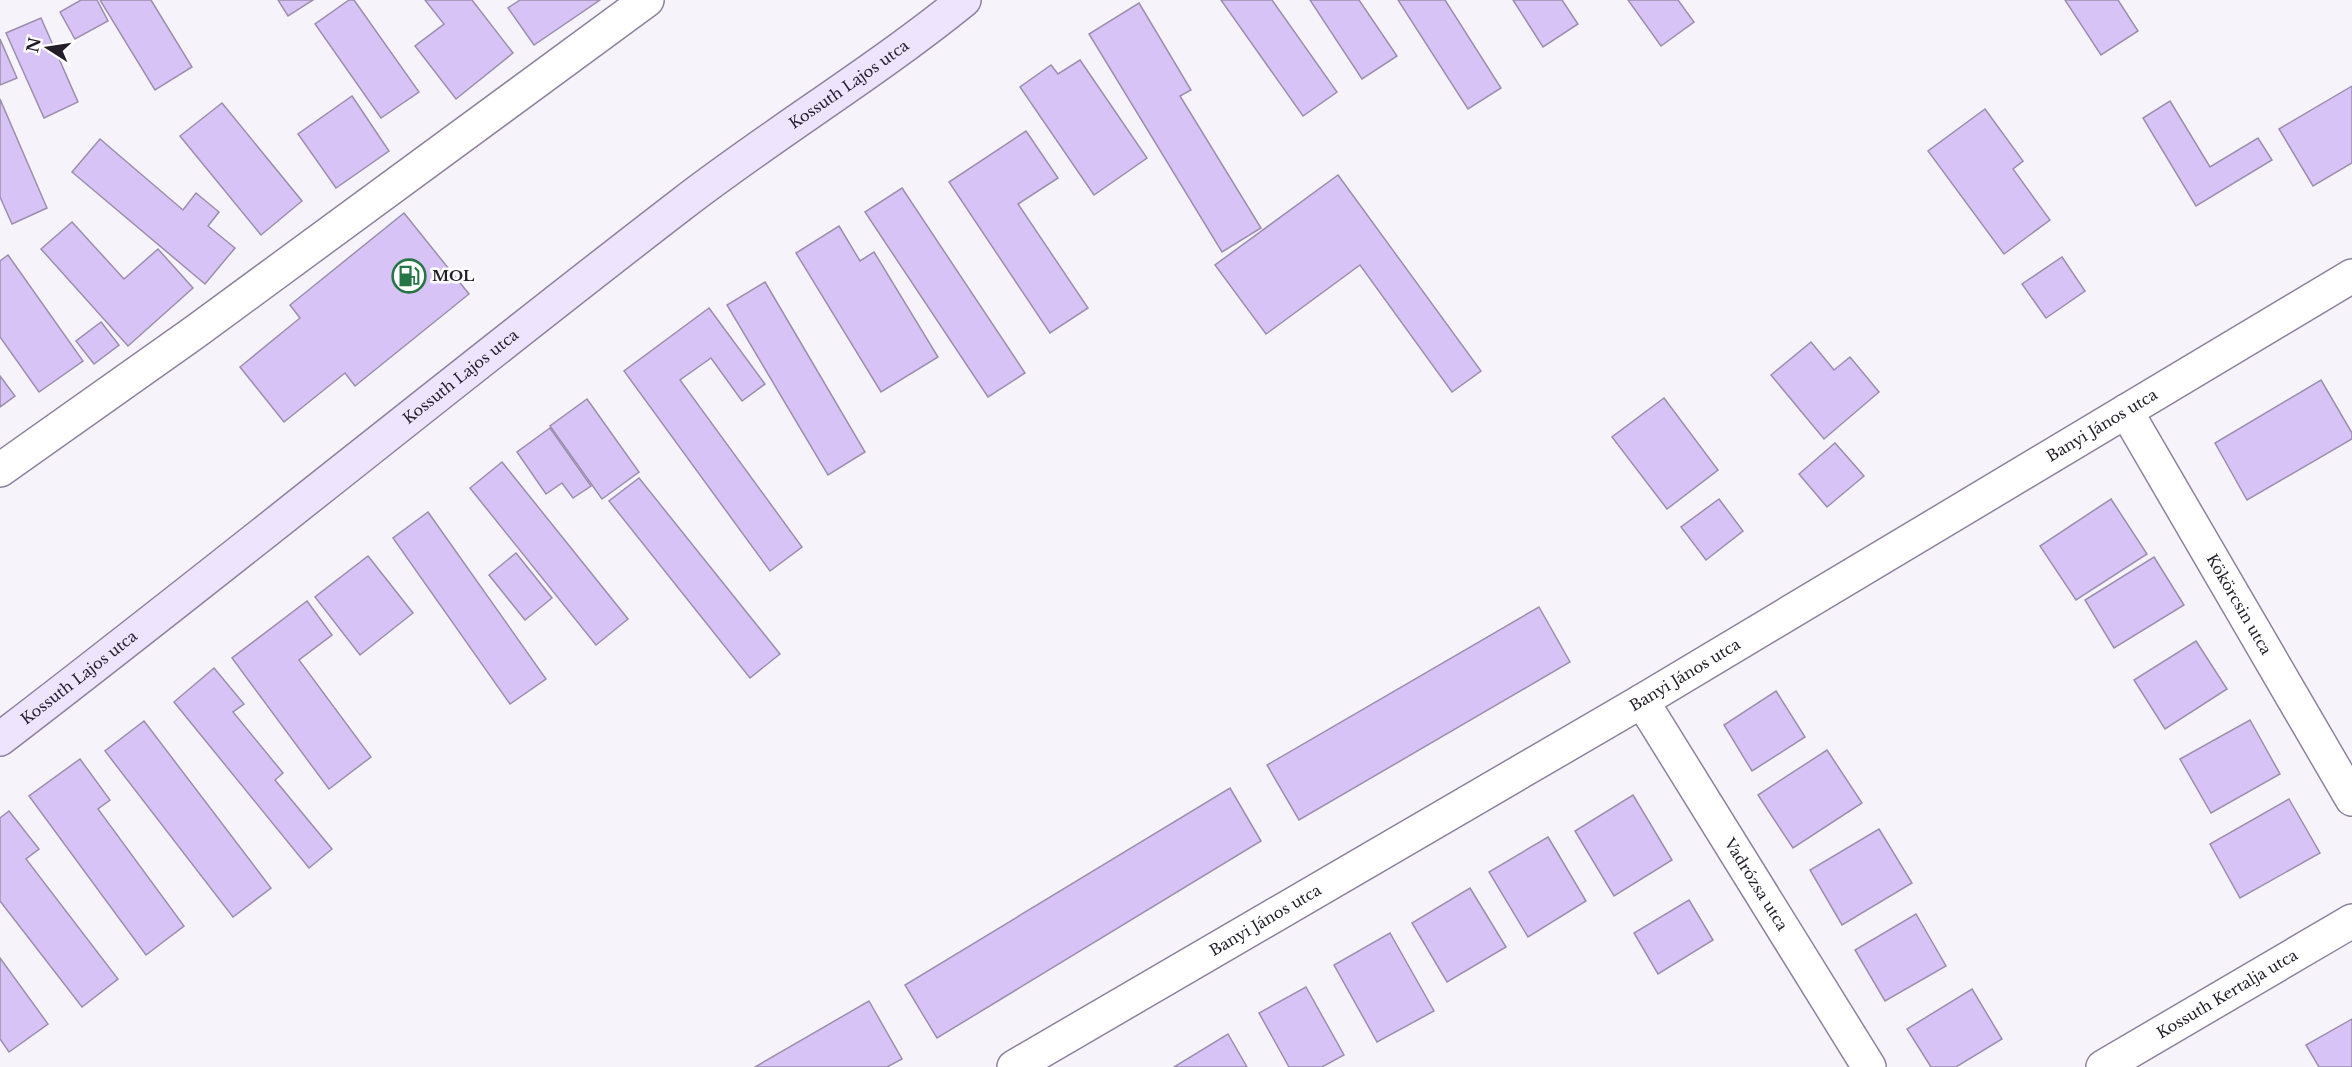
<svg xmlns="http://www.w3.org/2000/svg" width="2352" height="1067" font-family="'Libre Baskerville',serif">
  <rect width="100%" height="100%" fill="#f6f3fa"/>
  <g fill="#d8c3f7" stroke="#9b8fad" stroke-width="1.5">
    <polygon points="81,0 97,0 108,21 75,39 60,12"/>
    <polygon points="100,0 151,0 192,67 155,90"/>
    <polygon points="278,0 313,0 288,16"/>
    <polygon points="349,0 354,0 419,92 381,118 315,24"/>
    <polygon points="425,0 472,0 513,53 456,99 415,46 444,24"/>
    <polygon points="520,0 600,0 534,45 508,8"/>
    <polygon points="1221,0 1272,0 1337,92 1303,116"/>
    <polygon points="1310,0 1359,0 1397,56 1362,79"/>
    <polygon points="1398,0 1445,0 1501,88 1468,109"/>
    <polygon points="1513,0 1562,0 1578,24 1543,47"/>
    <polygon points="1628,0 1678,0 1694,22 1661,46"/>
    <polygon points="2065,0 2118,0 2138,31 2101,55"/>
    <polygon points="1139,3 1191,90 1180,96 1261,228 1222,252 1089,34"/>
    <polygon points="41,18 78,102 44,118 6,33"/>
    <polygon points="0,39 17,78 0,85"/>
    <polygon points="1080,60 1147,158 1094,195 1020,87 1051,65 1058,74"/>
    <polygon points="2352,86 2352,163 2313,186 2279,129"/>
    <polygon points="352,96 389,151 336,188 298,134"/>
    <polygon points="0,99 47,208 12,224 0,197"/>
    <polygon points="2170,101 2210,167 2258,138 2272,160 2196,206 2143,118"/>
    <polygon points="222,103 302,201 261,235 180,136"/>
    <polygon points="1985,109 2023,161 2013,169 2050,220 2004,254 1928,151"/>
    <polygon points="1026,131 1058,178 1018,204 1088,308 1050,333 949,182"/>
    <polygon points="100,139 183,210 196,193 219,212 208,226 235,248 205,284 72,172"/>
    <polygon points="1338,175 1481,371 1452,392 1360,265 1266,334 1215,265"/>
    <polygon points="902,188 1025,373 988,397 865,212"/>
    <polygon points="404,213 469,294 355,386 345,373 284,422 240,367 300,318 290,305"/>
    <polygon points="72,222 124,279 158,249 193,288 128,346 41,249"/>
    <polygon points="839,226 860,261 874,252 938,357 881,392 796,253"/>
    <polygon points="8,255 83,361 39,392 0,337 0,261"/>
    <polygon points="2062,257 2085,291 2046,318 2022,284"/>
    <polygon points="765,282 865,452 828,475 727,305"/>
    <polygon points="709,308 765,384 742,401 711,358 680,380 802,547 770,571 624,371"/>
    <polygon points="101,322 119,345 94,364 76,341"/>
    <polygon points="1811,342 1834,370 1850,357 1879,392 1824,439 1771,375"/>
    <polygon points="0,376 15,396 0,407"/>
    <polygon points="2321,380 2352,433 2352,439 2247,500 2215,443"/>
    <polygon points="1664,398 1718,470 1667,509 1612,437"/>
    <polygon points="587,399 639,472 602,499 550,426"/>
    <polygon points="550,428 591,486 573,498 562,483 546,494 517,452"/>
    <polygon points="1835,443 1864,476 1827,507 1799,474"/>
    <polygon points="502,462 628,619 596,645 470,488"/>
    <polygon points="639,478 780,654 750,678 609,501"/>
    <polygon points="1719,499 1743,531 1706,560 1681,527"/>
    <polygon points="2111,499 2147,554 2076,600 2040,546"/>
    <polygon points="428,512 546,679 510,704 393,538"/>
    <polygon points="516,553 552,598 525,620 489,575"/>
    <polygon points="368,556 413,613 360,655 315,597"/>
    <polygon points="2154,557 2184,605 2114,648 2085,600"/>
    <polygon points="307,601 332,635 299,660 371,757 329,789 232,658"/>
    <polygon points="1539,607 1570,662 1299,820 1267,765"/>
    <polygon points="2196,641 2227,689 2165,729 2134,680"/>
    <polygon points="214,668 244,704 233,712 283,773 275,780 332,849 309,868 174,702"/>
    <polygon points="1776,691 1805,737 1752,771 1724,725"/>
    <polygon points="2250,720 2280,774 2211,813 2180,759"/>
    <polygon points="144,721 271,888 233,917 105,751"/>
    <polygon points="1827,750 1862,803 1793,848 1758,795"/>
    <polygon points="80,759 110,800 98,809 184,926 146,955 29,796"/>
    <polygon points="1230,788 1261,841 937,1038 905,985"/>
    <polygon points="1633,795 1672,860 1614,896 1575,831"/>
    <polygon points="2289,799 2320,853 2240,898 2210,844"/>
    <polygon points="9,811 39,849 26,859 118,979 82,1007 0,901 0,818"/>
    <polygon points="1879,829 1912,883 1842,925 1810,870"/>
    <polygon points="1548,837 1586,901 1528,937 1489,872"/>
    <polygon points="1470,888 1506,947 1447,982 1412,923"/>
    <polygon points="1689,900 1713,940 1658,974 1634,933"/>
    <polygon points="1916,914 1946,966 1885,1001 1855,950"/>
    <polygon points="1390,933 1434,1011 1377,1042 1334,965"/>
    <polygon points="0,958 48,1024 9,1052 0,1039"/>
    <polygon points="1306,987 1344,1055 1322,1067 1289,1067 1259,1013"/>
    <polygon points="1972,989 2002,1039 1956,1067 1931,1067 1907,1029"/>
    <polygon points="869,1001 902,1059 887,1067 755,1067"/>
    <polygon points="2352,1019 2352,1067 2319,1067 2306,1045"/>
    <polygon points="1228,1034 1247,1067 1174,1067"/>
  </g>
  <g fill="none" stroke-linecap="round" stroke-linejoin="round">
    <g stroke="#8e829f" stroke-width="36">
      <g id="street">
        <path id="s1" d="M 2126,411 L 2352,799"/>
        <polyline points="0,470 195,332 647,0"/>
        <path id="s2" d="M 1642,701 L 1869,1067"/>
        <path id="s3" d="M 1014,1067 L 1642,701 L 2352,276"/>
        <path id="s4" d="M 2103,1067 L 2352,921"/>
      </g>
    </g>
    <g stroke="#8e829f" stroke-width="36">
      <g id="secondary">
        <path id="s5" d="M 0,739 C 230,563 453,380 682,204 C 774,133 874,73 964,0"/>
      </g>
    </g>
    <use href="#street" stroke="#fff" stroke-width="33"/>
    <use href="#secondary" stroke="#efe4fe" stroke-width="33"/>
  </g>
  <defs>
    <g id="fuel-ring" transform="scale(1.725)"><circle r="9.5" fill="#fff" stroke="#257545" stroke-width="1.5"/><path d="M-5.5-6h7V0h2V4h1.3V-2.5L3-4.5l.8-.8L6-3V5H2.5V1h-1V6h-7ZM-4.2-4.7v3.2H.2V-4.7Z" fill="#257545"/></g>
  </defs>
  <g fill-rule="evenodd">
    <use href="#fuel-ring" x="409" y="276"/>
  </g>
  <g text-anchor="middle" stroke-width="5" stroke-linejoin="round" paint-order="stroke">
    <g font-size="15" fill="#221d29" stroke="#fff">
      <text dy="5" stroke="none"><textPath href="#s5" startOffset="1072">Kossuth Lajos utca</textPath></text>
      <text dy="5" stroke="none"><textPath href="#s5" startOffset="586">Kossuth Lajos utca</textPath></text>
      <text dy="5" stroke="none"><textPath href="#s3" startOffset="1263">Banyi János utca</textPath></text>
      <text dy="5" stroke="none"><textPath href="#s1" startOffset="224">Kökörcsin utca</textPath></text>
      <text dy="5" stroke="none"><textPath href="#s3" startOffset="777">Banyi János utca</textPath></text>
      <text dy="5" stroke="none"><textPath href="#s5" startOffset="100">Kossuth Lajos utca</textPath></text>
      <text dy="5" stroke="none"><textPath href="#s2" startOffset="216">Vadrózsa utca</textPath></text>
      <text dy="5" stroke="none"><textPath href="#s3" startOffset="291">Banyi János utca</textPath></text>
      <text dy="5" stroke="none"><textPath href="#s4" startOffset="144">Kossuth Kertalja utca</textPath></text>
    </g>
    <g font-size="15" font-weight="bold" fill="#221d29" stroke="#fff" text-anchor="start">
      <text x="432" y="281">MOL</text>
    </g>
  </g>
  <g transform="translate(48 48) rotate(282)" stroke="#ffffff" stroke-width="4.5" paint-order="stroke">
  <path d="M0-4.5L10 22L0 15L-10 22Z" fill="#221d29"/>
  <text y="-9" font-size="16" font-weight="bold" text-anchor="middle" fill="#221d29">N</text>
  </g>
</svg>
